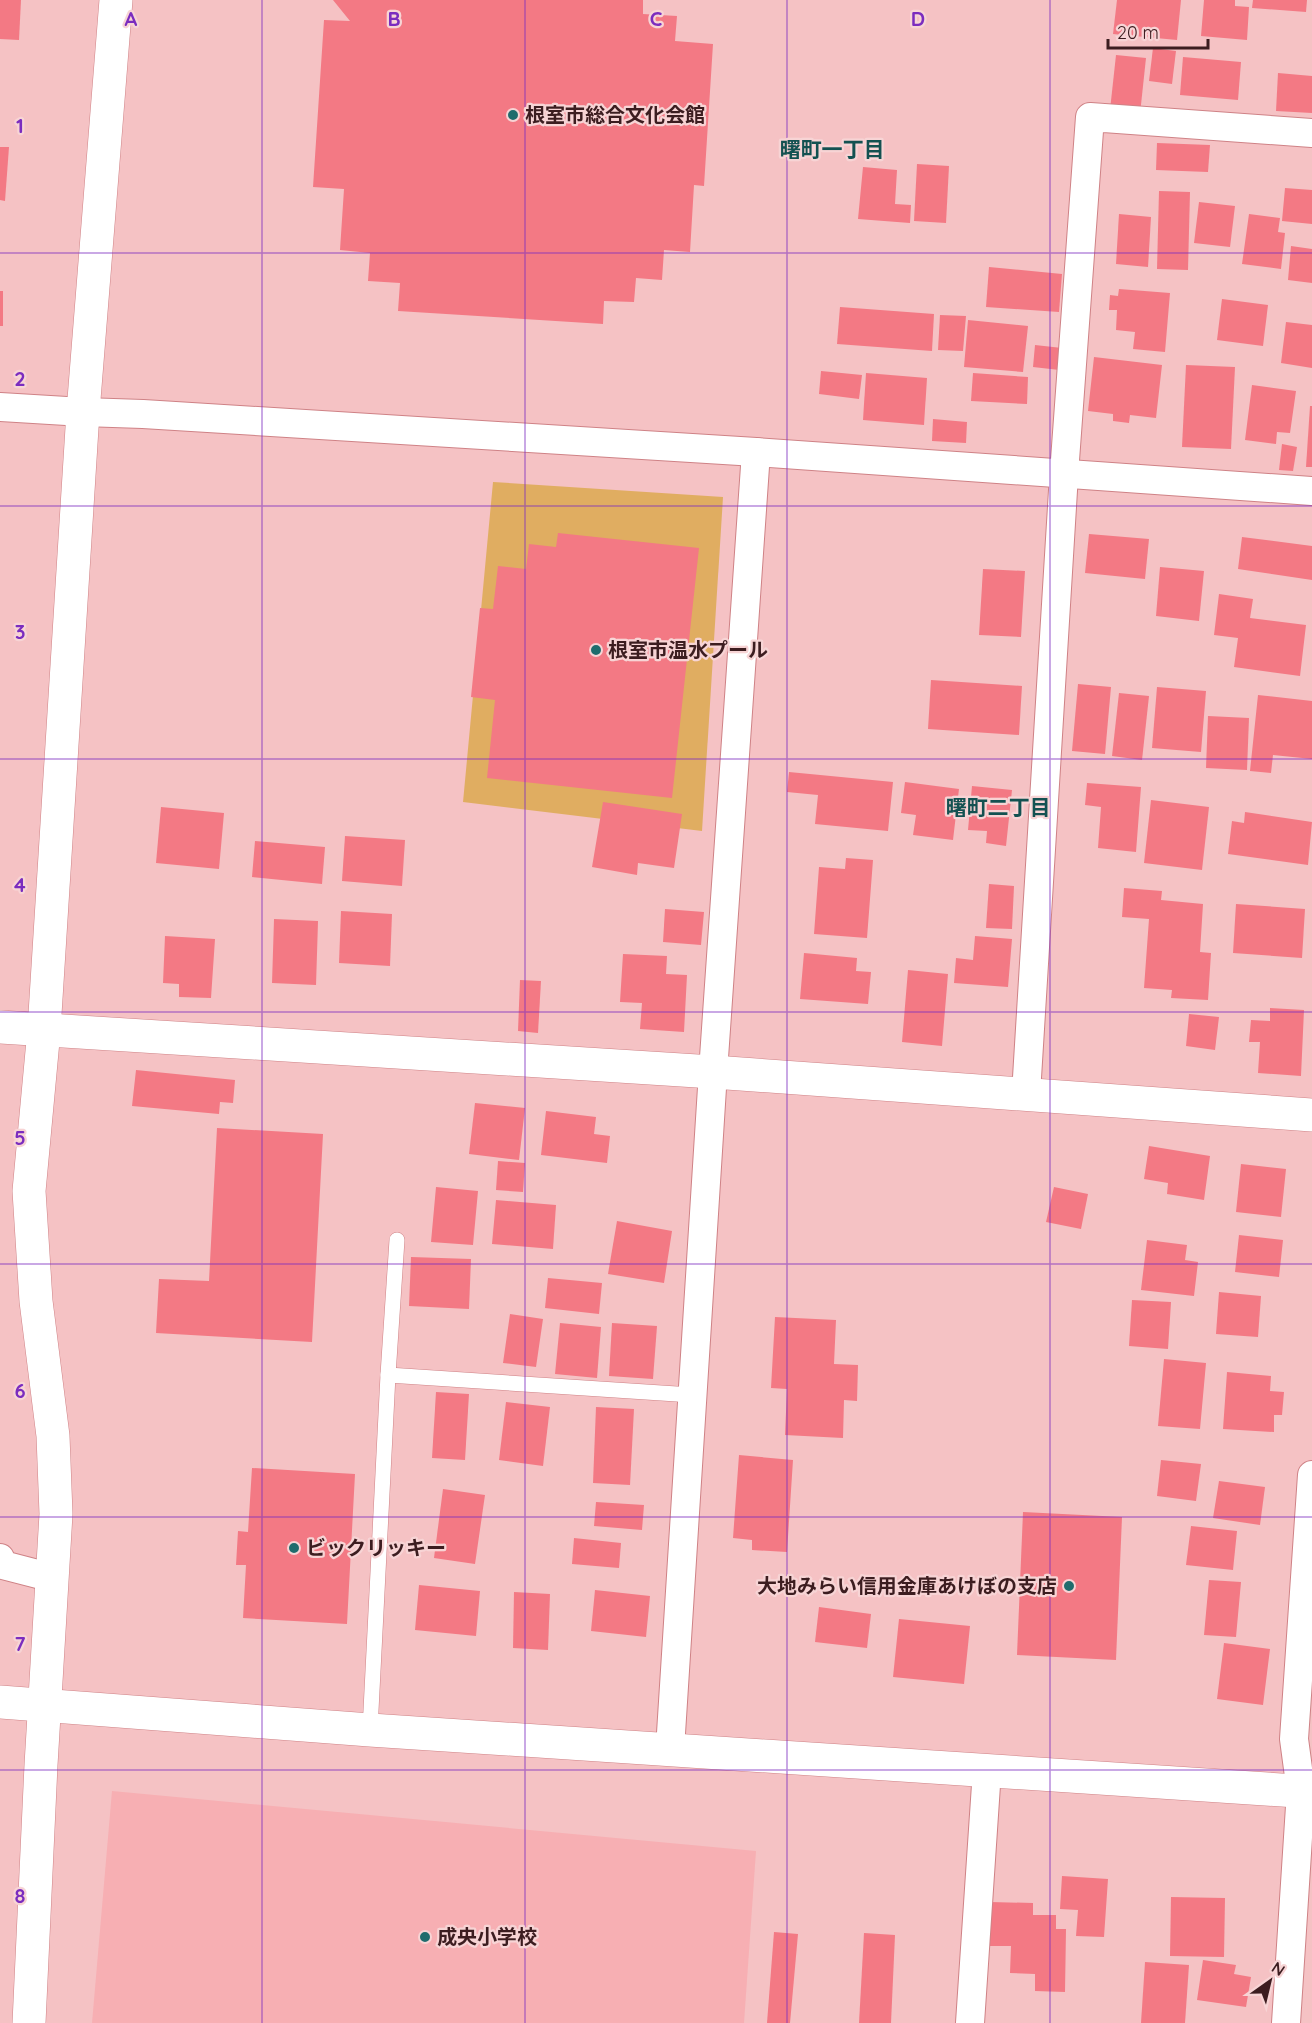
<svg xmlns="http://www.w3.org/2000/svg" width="1312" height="2023" font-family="Quicksand,'Noto Sans JP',sans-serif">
  <rect width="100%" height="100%" fill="#f5c2c4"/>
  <polygon fill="#f7afb3" points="112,1791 756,1851 744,2023 92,2023"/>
  <polygon fill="#e0ad61" points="493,482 723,497 702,831 463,802"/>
  <g fill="#f37984">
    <polygon points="0,0 21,0 19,40 0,39"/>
    <polygon points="333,0 643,0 643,14 677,16 675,41 713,44 704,186 694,185 690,252 664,250 662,280 636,278 634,302 604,301 603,324 398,311 400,283 368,281 370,253 340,250 344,189 313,187 324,20 350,21"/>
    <polygon points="1117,0 1181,0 1177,40 1113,34"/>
    <polygon points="1204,0 1235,0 1235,6 1249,7 1247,40 1201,36"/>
    <polygon points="1253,0 1307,0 1306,12 1252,8"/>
    <polygon points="1153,48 1176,51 1172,84 1149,81"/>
    <polygon points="1116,55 1146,58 1140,114 1110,110"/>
    <polygon points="1183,57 1241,62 1238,100 1180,95"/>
    <polygon points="1278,73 1312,76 1312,113 1276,111"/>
    <polygon points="1157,143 1210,145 1208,172 1156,170"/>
    <polygon points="0,147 9,147 5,201 0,200"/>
    <polygon points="917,164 949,166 946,223 914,221"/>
    <polygon points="863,167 897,170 895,204 911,205 910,223 858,219"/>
    <polygon points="1285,188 1312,190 1312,224 1282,221"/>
    <polygon points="1159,191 1190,192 1188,270 1157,269"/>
    <polygon points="1199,202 1235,206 1230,247 1194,243"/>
    <polygon points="1119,214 1151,217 1148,267 1116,264"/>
    <polygon points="1249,214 1280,218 1278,232 1285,233 1281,269 1242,264"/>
    <polygon points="1291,246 1312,249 1312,283 1288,280"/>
    <polygon points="989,267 1062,274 1059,312 986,307"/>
    <polygon points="1119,289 1170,293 1165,352 1133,349 1135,332 1116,330 1117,310 1109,310 1110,295 1118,296"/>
    <rect x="0" y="291" width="3" height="35"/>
    <polygon points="1222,299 1268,305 1263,346 1217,340"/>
    <polygon points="840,307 934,314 932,351 837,344"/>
    <polygon points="940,315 966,316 963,351 938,350"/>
    <polygon points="968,320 1028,326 1023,372 964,367"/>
    <polygon points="1286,322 1312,325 1312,368 1281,363"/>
    <polygon points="1035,345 1071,349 1068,371 1033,367"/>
    <polygon points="1094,357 1162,365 1156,418 1130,415 1129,423 1113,421 1113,414 1088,411"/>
    <polygon points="1186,365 1235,367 1231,449 1182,447"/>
    <polygon points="821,371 862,375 859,399 819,394"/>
    <polygon points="866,373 927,378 924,425 863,420"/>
    <polygon points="973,373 1028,377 1027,404 971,401"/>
    <polygon points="1252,385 1296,391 1290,433 1277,432 1276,444 1245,440"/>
    <polygon points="1310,406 1312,406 1312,467 1306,467"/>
    <polygon points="933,419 967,422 966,443 932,441"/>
    <polygon points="1282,444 1297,447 1293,471 1279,470"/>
    <polygon points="558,533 699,548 672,798 487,778 495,700 471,697 480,608 493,609 498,566 526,569 529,544 556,547"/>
    <polygon points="1089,534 1149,539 1145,579 1085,573"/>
    <polygon points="1242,537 1312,546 1312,580 1238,569"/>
    <polygon points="1160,567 1204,571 1199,621 1156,616"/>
    <polygon points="983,569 1025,571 1021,637 979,635"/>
    <polygon points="1219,594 1253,599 1250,618 1306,625 1300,676 1234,667 1238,638 1214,635"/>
    <polygon points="931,680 1022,686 1019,735 928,729"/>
    <polygon points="1078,684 1111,687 1105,754 1072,751"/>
    <polygon points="1157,687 1206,691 1201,752 1152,748"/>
    <polygon points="1119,693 1149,696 1142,760 1112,756"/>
    <polygon points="1258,695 1312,701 1312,759 1273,755 1271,773 1250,771"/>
    <polygon points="1208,716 1249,718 1247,770 1206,768"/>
    <polygon points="789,772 893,782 888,831 815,824 818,795 787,792"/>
    <polygon points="905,782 959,789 953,840 913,835 916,815 901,813"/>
    <polygon points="1087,783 1141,787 1136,852 1098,848 1101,807 1085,805"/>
    <polygon points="972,786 1012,790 1006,846 986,843 987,831 968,830"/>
    <polygon points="1151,800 1209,807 1202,870 1144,863"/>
    <polygon points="603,802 682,814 674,868 638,863 637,875 592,867"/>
    <polygon points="161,807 224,813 219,869 156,863"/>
    <polygon points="1245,812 1312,822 1308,865 1228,854 1232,821 1244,823"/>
    <polygon points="345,836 405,840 402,886 342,881"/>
    <polygon points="255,841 325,847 322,884 252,877"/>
    <polygon points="846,858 873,860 867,938 814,934 819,867 845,869"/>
    <polygon points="989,884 1014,886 1012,929 986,928"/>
    <polygon points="1124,888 1162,891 1161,900 1203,904 1200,952 1211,953 1208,1000 1171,998 1172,990 1144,988 1149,919 1122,917"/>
    <polygon points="1236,904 1305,909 1302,958 1233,953"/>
    <polygon points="665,909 704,912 701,945 663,942"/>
    <polygon points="341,911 392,914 390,966 339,963"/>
    <polygon points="274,919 318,921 316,985 272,983"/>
    <polygon points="165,936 215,939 211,998 179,997 179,984 163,983"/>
    <polygon points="975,936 1012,939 1008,987 954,983 956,958 973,960"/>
    <polygon points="804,953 857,958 856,971 871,972 868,1004 800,999"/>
    <polygon points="623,954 667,956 666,974 687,975 684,1032 640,1029 642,1003 620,1002"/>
    <polygon points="908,970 948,974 942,1046 902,1042"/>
    <polygon points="520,980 541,981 538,1033 518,1031"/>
    <polygon points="1270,1008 1304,1010 1301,1076 1258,1073 1260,1042 1249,1042 1251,1020 1270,1021"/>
    <polygon points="1189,1014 1219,1017 1215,1050 1186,1046"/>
    <polygon points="136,1070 235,1080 233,1103 220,1102 219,1114 132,1106"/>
    <polygon points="475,1103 525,1108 519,1160 469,1154"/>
    <polygon points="546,1111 596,1117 594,1134 610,1136 607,1163 541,1155"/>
    <polygon points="217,1128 323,1134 312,1342 156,1333 159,1279 209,1281"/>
    <polygon points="1149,1146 1210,1156 1204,1200 1167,1194 1168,1183 1144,1179"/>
    <polygon points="498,1161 525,1163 523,1192 496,1190"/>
    <polygon points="1241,1164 1286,1169 1281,1217 1236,1212"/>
    <polygon points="436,1187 478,1191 473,1245 431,1242"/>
    <polygon points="1054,1187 1088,1194 1081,1229 1046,1222"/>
    <polygon points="496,1200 556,1205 553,1249 492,1244"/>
    <polygon points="617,1221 672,1231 664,1283 608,1274"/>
    <polygon points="1239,1235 1283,1240 1279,1277 1235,1272"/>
    <polygon points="1147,1240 1187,1245 1185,1260 1198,1262 1194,1296 1141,1290"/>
    <polygon points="411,1257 471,1259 469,1309 409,1306"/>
    <polygon points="548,1278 602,1283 599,1314 545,1308"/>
    <polygon points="1219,1292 1261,1296 1258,1337 1216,1334"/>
    <polygon points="1132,1300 1171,1302 1168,1349 1129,1346"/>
    <polygon points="510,1314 543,1319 536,1367 503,1363"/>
    <polygon points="775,1317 836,1320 834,1364 858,1365 857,1401 844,1400 843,1438 785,1435 787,1389 771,1388"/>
    <polygon points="560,1323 601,1327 597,1378 555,1374"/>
    <polygon points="612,1323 657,1326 653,1379 609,1376"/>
    <polygon points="1164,1359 1206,1363 1200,1429 1158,1426"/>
    <polygon points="1227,1372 1271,1376 1270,1391 1284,1392 1282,1415 1274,1415 1274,1432 1223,1429"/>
    <polygon points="436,1392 469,1394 465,1460 432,1458"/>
    <polygon points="506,1402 550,1407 543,1466 499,1460"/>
    <polygon points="596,1407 634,1409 630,1485 593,1483"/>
    <polygon points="739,1455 793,1460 787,1552 752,1550 752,1540 733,1538"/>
    <polygon points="1161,1460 1201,1464 1196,1501 1157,1496"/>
    <polygon points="252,1468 355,1474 347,1624 243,1618 246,1565 236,1565 238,1531 248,1532"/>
    <polygon points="1219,1481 1265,1487 1260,1525 1213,1518"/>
    <polygon points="443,1489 485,1495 475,1564 434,1558"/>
    <polygon points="596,1502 644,1505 642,1530 594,1526"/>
    <polygon points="1023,1512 1122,1517 1116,1660 1017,1655"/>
    <polygon points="1191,1526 1237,1531 1233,1570 1186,1565"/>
    <polygon points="574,1538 621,1543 619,1568 572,1564"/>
    <polygon points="1209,1580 1241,1582 1236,1637 1204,1635"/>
    <polygon points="419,1585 480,1591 476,1636 415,1630"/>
    <polygon points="595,1590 650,1596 646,1637 591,1631"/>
    <polygon points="514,1592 550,1594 548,1650 513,1648"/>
    <polygon points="819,1607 871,1614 867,1648 815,1642"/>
    <polygon points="899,1619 970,1626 964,1684 893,1677"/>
    <polygon points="1224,1643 1270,1649 1263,1705 1217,1699"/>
    <polygon points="1062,1876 1108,1879 1104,1937 1076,1936 1078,1910 1060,1909"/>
    <polygon points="1171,1897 1225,1898 1224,1957 1170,1956"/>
    <polygon points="990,1902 1033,1903 1033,1915 1056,1915 1056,1929 1066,1929 1065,1992 1035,1991 1035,1974 1010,1973 1011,1946 990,1946"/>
    <polygon points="774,1932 798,1934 790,2023 767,2023"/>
    <polygon points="864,1933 895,1935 891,2023 859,2023"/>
    <polygon points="1203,1960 1236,1965 1234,1974 1251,1977 1246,2007 1197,2000"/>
    <polygon points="1145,1962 1189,1965 1185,2023 1141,2023"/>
  </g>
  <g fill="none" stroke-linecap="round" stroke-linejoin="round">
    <g stroke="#cf8286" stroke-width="16">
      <g id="service">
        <polyline points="388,1375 692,1395"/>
        <polyline points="370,1730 388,1375 397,1240"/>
      </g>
    </g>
    <g stroke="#cf8286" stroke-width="30">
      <g id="minor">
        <polyline points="0,407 83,412 143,414 756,452 1312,491"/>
        <polyline points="1026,1094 1064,474 1090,117 1312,133"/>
        <polyline points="0,1558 3,1565 53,1578"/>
        <polyline points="670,1749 713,1072 756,452"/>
        <polyline points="970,2023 987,1770"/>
        <polyline points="1286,2023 1301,1791 1294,1739 1312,1475"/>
      </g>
    </g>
    <g stroke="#cf8286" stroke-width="34">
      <g id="tertiary">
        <polyline points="0,1027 713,1072 1312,1115"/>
        <polyline points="0,1702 370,1730 1312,1792"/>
        <polyline points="29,2023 41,1765 56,1514 53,1436 36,1301 29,1191 44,1030 83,412 116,0"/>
      </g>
    </g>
    <use href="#service" stroke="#fff" stroke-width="15"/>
    <use href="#minor" stroke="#fff" stroke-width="28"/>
    <use href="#tertiary" stroke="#fff" stroke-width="33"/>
  </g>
  <path fill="none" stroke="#7b2cbf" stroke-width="1.5" stroke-opacity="0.55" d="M 262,0 L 262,2023M 525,0 L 525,2023M 787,0 L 787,2023M 1050,0 L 1050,2023M 0,253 L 1312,253M 0,506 L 1312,506M 0,759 L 1312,759M 0,1012 L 1312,1012M 0,1264 L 1312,1264M 0,1517 L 1312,1517M 0,1770 L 1312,1770"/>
  <g fill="#206c6d" stroke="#f7d4d5" stroke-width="2">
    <circle cx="513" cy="115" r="6"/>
    <circle cx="596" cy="650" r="6"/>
    <circle cx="294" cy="1548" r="6"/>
    <circle cx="1069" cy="1586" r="6"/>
    <circle cx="425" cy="1937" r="6"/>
  </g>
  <g text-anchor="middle" stroke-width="4.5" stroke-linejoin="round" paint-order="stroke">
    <g font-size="20" font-weight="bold" fill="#3c1d20" stroke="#f7d4d5" text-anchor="start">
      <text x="525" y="122">根室市総合文化会館</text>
      <text x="608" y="657">根室市温水プール</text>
      <text x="306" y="1555">ビックリッキー</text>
      <text x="1057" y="1593" text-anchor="end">大地みらい信用金庫あけぼの支店</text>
      <text x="437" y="1944">成央小学校</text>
    </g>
    <g font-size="21" font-weight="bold" fill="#135151" stroke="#f7d4d5">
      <text x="832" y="157">曙町一丁目</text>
      <text x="998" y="815">曙町二丁目</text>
    </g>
  </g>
  <g font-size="20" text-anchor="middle" font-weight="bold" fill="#7b2cbf" stroke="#f7d4d5" stroke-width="4.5" stroke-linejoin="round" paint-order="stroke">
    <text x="131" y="26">A</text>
    <text x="394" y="26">B</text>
    <text x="656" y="26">C</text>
    <text x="918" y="26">D</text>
    <text x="20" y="133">1</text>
    <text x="20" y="386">2</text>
    <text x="20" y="639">3</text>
    <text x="20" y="892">4</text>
    <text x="20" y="1145">5</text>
    <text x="20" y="1398">6</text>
    <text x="20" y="1651">7</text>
    <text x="20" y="1903">8</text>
  </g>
  <g transform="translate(1270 1981) rotate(34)" stroke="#f7d4d5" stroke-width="4.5" paint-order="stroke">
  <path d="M0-4.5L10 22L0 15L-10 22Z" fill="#3c1d20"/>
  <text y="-9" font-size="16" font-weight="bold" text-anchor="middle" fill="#3c1d20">N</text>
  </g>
  <path d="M1108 39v9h100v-9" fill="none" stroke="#3c1d20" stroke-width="3"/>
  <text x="1117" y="39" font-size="18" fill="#3c1d20" stroke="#f7d4d5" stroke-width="4.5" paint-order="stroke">20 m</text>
</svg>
